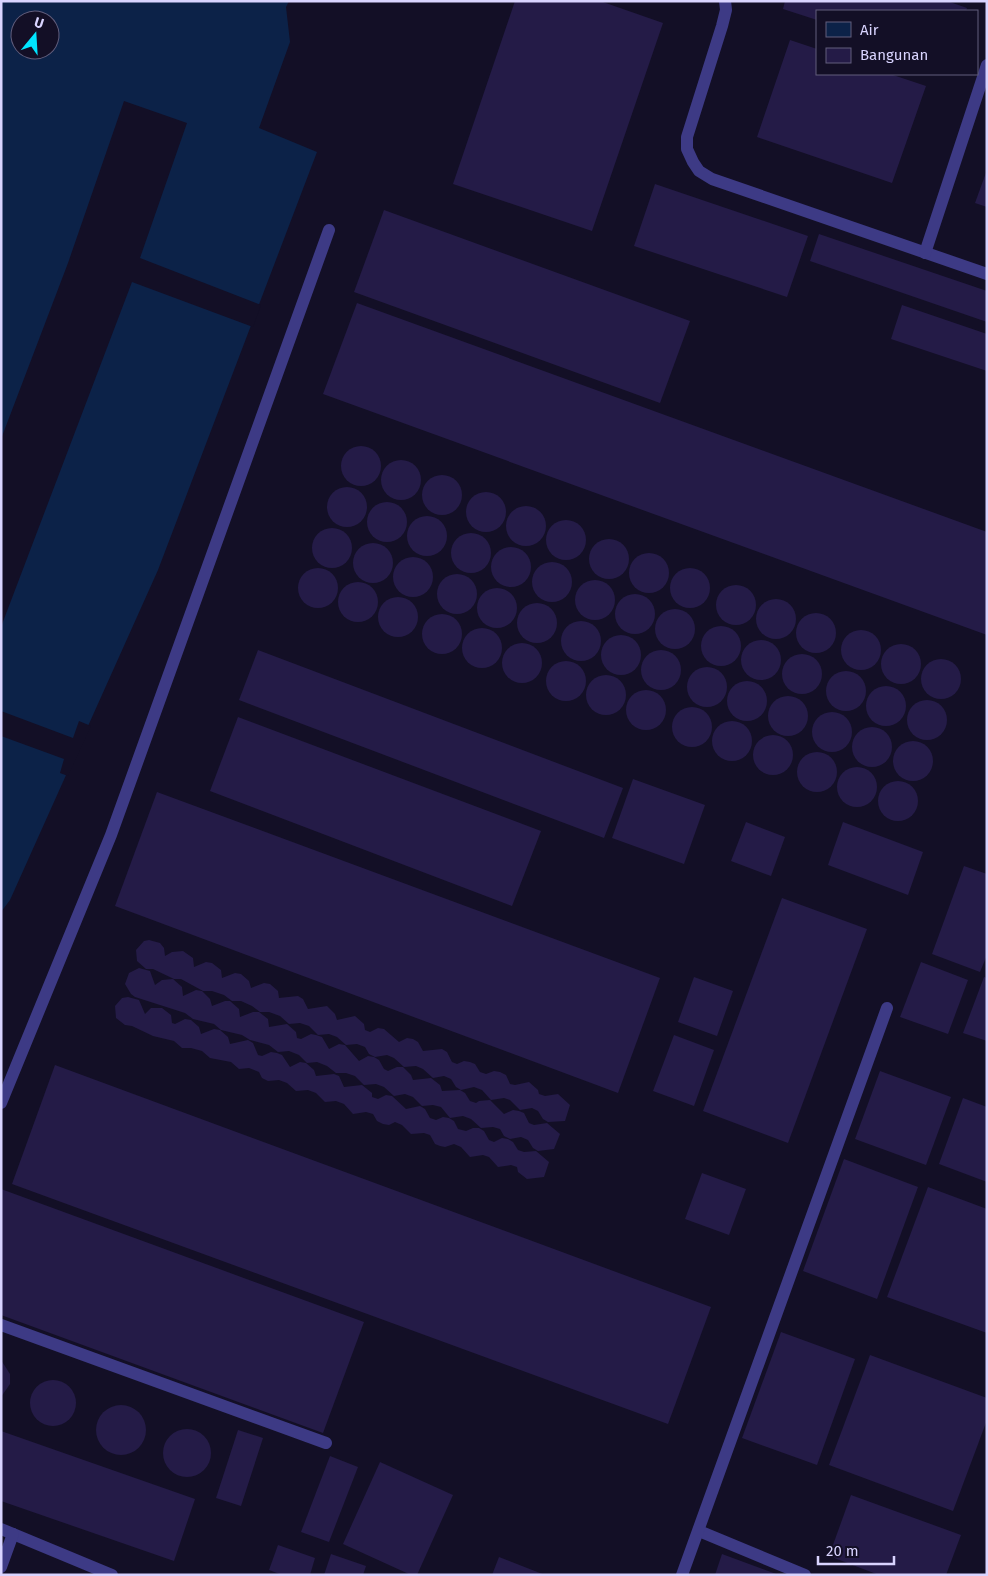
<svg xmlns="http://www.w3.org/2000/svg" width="988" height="1576" font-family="'Fira Sans',sans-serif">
  <rect width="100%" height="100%" fill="#130f26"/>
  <path fill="#0c2248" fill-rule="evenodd" d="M 1,1 L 289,1 L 286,7 L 290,42 L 259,128 L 317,152 L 158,570 L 10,900 L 1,912 ZM 20,20 L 50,20 L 50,50 L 20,50 Z"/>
  <g fill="#130f26">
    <polygon points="124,101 187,123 140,258 261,305 253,327 132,282 1,627 1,439 68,263"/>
    <polygon points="1,711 73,738 79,721 91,726 68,776 60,773 64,759 1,736"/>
  </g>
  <g fill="#241b47">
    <polygon points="515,1 600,1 663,23 592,231 453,184"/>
    <polygon points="785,1 947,1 967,8 966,11 817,11 817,20 783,9"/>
    <polygon points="790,40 817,49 817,74 890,74 926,86 892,183 757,137"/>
    <polygon points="987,170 987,207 975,203"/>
    <polygon points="655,184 808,236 787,297 634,246"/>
    <polygon points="384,210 690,321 660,403 354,292"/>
    <polygon points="819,234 987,291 987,322 810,261"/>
    <polygon points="357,303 987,532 987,635 323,394"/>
    <polygon points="902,305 987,334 987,371 891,339"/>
    <circle cx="361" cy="466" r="20"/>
    <circle cx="401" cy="480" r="20"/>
    <circle cx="442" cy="495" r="20"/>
    <circle cx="347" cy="507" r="20"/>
    <circle cx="486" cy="512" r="20"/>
    <circle cx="387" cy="522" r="20"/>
    <circle cx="526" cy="526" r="20"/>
    <circle cx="427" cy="536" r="20"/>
    <circle cx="566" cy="540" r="20"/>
    <circle cx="332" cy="548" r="20"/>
    <circle cx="471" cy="553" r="20"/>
    <circle cx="609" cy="559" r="20"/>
    <circle cx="373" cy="563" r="20"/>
    <circle cx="511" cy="567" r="20"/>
    <circle cx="649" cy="573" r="20"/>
    <circle cx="413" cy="577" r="20"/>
    <circle cx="552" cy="582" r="20"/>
    <circle cx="690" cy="588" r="20"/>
    <circle cx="318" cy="588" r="20"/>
    <circle cx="457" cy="594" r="20"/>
    <circle cx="595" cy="600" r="20"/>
    <circle cx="358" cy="602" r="20"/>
    <circle cx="736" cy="605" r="20"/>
    <circle cx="497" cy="608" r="20"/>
    <circle cx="635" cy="614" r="20"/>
    <circle cx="398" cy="617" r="20"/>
    <circle cx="776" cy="619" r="20"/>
    <circle cx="537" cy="623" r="20"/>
    <circle cx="675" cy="629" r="20"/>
    <circle cx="816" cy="633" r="20"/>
    <circle cx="442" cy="634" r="20"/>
    <circle cx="581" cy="641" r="20"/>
    <circle cx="721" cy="646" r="20"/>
    <circle cx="482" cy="648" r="20"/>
    <circle cx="861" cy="650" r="20"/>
    <circle cx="621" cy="655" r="20"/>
    <circle cx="761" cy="660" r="20"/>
    <circle cx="522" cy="663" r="20"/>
    <circle cx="901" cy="664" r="20"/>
    <polygon points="258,650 623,788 604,838 239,700"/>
    <circle cx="661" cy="670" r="20"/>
    <circle cx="802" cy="674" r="20"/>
    <circle cx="941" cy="679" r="20"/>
    <circle cx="566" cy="681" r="20"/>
    <circle cx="707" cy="687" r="20"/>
    <circle cx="846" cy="691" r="20"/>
    <circle cx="606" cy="695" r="20"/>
    <circle cx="747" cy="701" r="20"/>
    <circle cx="886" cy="706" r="20"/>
    <circle cx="646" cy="710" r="20"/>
    <circle cx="788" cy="716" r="20"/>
    <circle cx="927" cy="720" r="20"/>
    <circle cx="692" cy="727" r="20"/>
    <circle cx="832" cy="732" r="20"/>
    <polygon points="238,717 541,831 512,906 210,791"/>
    <circle cx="732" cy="741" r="20"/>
    <circle cx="872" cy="747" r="20"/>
    <circle cx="773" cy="755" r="20"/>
    <circle cx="913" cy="761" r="20"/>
    <circle cx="817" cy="772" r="20"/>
    <circle cx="857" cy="787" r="20"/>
    <polygon points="633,779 705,805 684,864 612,838"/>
    <circle cx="898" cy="801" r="20"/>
    <polygon points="157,792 660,978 618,1093 115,906"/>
    <polygon points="746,822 785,837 771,876 731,861"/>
    <polygon points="843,822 923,852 908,895 828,865"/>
    <polygon points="964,866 987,874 987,955 980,972 932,954"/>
    <polygon points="782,898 867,929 788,1143 703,1111"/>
    <polygon points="149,940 160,943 164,948 165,956 172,952 183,951 193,958 194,967 206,962 212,963 221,970 222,978 235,973 241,974 249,981 251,988 264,983 270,984 278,991 279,998 298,996 303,999 308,1009 327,1006 335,1014 337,1020 355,1016 364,1024 365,1030 370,1032 378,1028 384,1029 399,1042 407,1038 413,1039 418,1042 423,1051 442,1049 447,1052 452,1062 457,1064 464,1061 470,1062 475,1064 480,1072 486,1074 494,1071 500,1072 506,1075 510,1084 515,1085 529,1082 538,1090 539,1094 545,1096 558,1094 570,1105 565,1121 548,1122 543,1119 538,1111 532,1108 520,1110 510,1100 504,1098 491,1100 482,1090 474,1087 461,1090 456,1087 451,1079 444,1076 433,1078 423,1069 416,1066 404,1067 394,1058 387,1055 375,1057 369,1054 365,1047 357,1044 346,1045 337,1037 329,1034 318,1035 309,1026 300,1023 289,1024 280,1016 269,1012 260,1012 252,1006 241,1001 232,1001 224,995 212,991 203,991 181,979 174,979 153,969 146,969 137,961 136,950 144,941"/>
    <polygon points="921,962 968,980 948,1034 900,1017"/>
    <polygon points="139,968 150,971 155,985 162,980 173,979 182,987 183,996 196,990 202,991 210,999 212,1006 225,1001 230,1001 239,1009 240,1017 253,1012 259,1012 268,1019 269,1027 287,1024 296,1032 297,1038 301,1039 311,1034 316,1035 322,1037 329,1049 339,1044 345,1045 359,1061 368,1056 374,1057 379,1060 384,1069 388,1071 397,1067 403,1067 411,1075 413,1080 431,1078 440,1085 442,1091 460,1090 465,1093 470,1101 476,1103 479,1101 490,1100 504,1114 513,1110 519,1111 524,1113 529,1123 534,1125 547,1123 560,1134 554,1149 538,1151 533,1148 528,1140 521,1137 510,1139 504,1136 500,1129 493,1127 481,1128 471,1119 463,1116 450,1118 441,1107 433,1105 422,1106 413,1097 405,1094 394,1096 384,1087 376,1084 364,1085 355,1076 346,1073 336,1073 327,1066 317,1062 307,1063 299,1055 289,1051 278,1052 269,1045 250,1040 242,1035 221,1030 214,1024 193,1019 185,1013 135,997 131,994 125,984 129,973"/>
    <polygon points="694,977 733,991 717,1036 678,1022"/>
    <polygon points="984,977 987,978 987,1041 963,1033"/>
    <polygon points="128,997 139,1000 145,1014 151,1008 162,1008 171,1015 172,1023 175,1024 185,1019 191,1020 199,1027 201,1034 214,1029 220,1030 228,1037 230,1044 248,1040 253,1043 258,1055 262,1056 271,1052 277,1053 282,1055 290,1067 300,1062 306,1063 314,1070 316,1076 334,1074 339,1076 344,1087 362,1085 372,1093 372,1097 378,1099 386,1095 392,1096 406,1109 420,1106 425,1109 430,1118 436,1120 443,1117 449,1118 454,1121 458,1129 466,1131 473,1128 479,1128 484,1131 489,1140 494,1142 502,1138 508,1139 513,1142 518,1150 524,1152 536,1151 549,1162 544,1177 527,1179 518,1172 517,1167 511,1165 498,1167 489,1157 483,1155 470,1157 461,1147 454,1144 445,1147 440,1146 435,1144 430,1135 424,1133 411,1134 402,1125 395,1122 389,1125 383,1124 377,1121 373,1114 366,1112 353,1114 344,1104 336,1101 325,1102 316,1093 308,1090 296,1091 287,1083 279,1080 268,1081 262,1078 259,1072 249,1068 239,1069 231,1062 210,1058 202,1051 191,1048 182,1048 174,1041 153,1036 132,1026 125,1025 116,1018 115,1006 122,998"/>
    <polygon points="674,1035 714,1050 694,1106 653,1091"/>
    <polygon points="55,1065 711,1307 668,1424 12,1184"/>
    <polygon points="880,1071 951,1097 926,1165 855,1139"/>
    <polygon points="963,1098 987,1107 987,1182 939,1164"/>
    <polygon points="844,1159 918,1187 877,1299 803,1271"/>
    <polygon points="702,1173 746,1189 729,1235 685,1219"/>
    <polygon points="928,1187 987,1209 987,1333 887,1297"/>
    <polygon points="1,1189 364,1322 323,1433 1,1315"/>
    <polygon points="781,1332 855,1359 817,1465 742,1438"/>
    <polygon points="870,1355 987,1398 987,1420 953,1511 829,1465"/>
    <polygon points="1,1360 10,1374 10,1384 1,1397"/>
    <circle cx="53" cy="1403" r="23"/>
    <circle cx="121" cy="1430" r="25"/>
    <circle cx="187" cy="1453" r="24"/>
    <polygon points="238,1430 263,1438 241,1506 216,1498"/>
    <polygon points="1,1431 195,1499 174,1561 1,1501"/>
    <polygon points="330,1456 358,1467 329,1542 301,1532"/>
    <polygon points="380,1462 453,1495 417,1575 411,1575 343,1544"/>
    <polygon points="851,1495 961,1535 946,1575 879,1575 829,1556"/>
    <polygon points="278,1545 315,1558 310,1575 282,1575 269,1570"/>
    <polygon points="331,1554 366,1566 363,1575 324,1575"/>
    <polygon points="722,1554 779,1575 715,1575"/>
    <polygon points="499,1557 545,1575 492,1575"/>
  </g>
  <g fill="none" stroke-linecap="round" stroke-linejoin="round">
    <g stroke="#3d3a85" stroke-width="12">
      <polyline points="725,1 726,10 722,26 687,137 687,149 693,162 699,171 712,179 987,274"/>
      <polyline points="925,253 987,65"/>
      <polyline points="1,1103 111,835 329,230"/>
      <polyline points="1,1325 326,1443"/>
      <polyline points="1,1529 112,1575"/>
      <polyline points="699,1531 805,1575"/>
      <polyline points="1,1567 13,1534"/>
      <polyline points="682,1575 887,1008"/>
    </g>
  </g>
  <rect width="988" height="1576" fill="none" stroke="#d9d4ff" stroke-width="5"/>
  <rect x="816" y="10" width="162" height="65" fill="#130f26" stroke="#625e7d"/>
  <rect x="826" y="22" width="25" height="15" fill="#0c2248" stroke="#625e7d"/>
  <text x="860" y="35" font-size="15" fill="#d9d4ff">Air</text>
  <rect x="826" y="48" width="25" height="15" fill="#241b47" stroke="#625e7d"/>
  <text x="860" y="60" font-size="15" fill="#d9d4ff">Bangunan</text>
  <g transform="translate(35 35) rotate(18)"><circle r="24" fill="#130f26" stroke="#625e7d"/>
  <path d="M0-4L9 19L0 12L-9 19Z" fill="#00e5ff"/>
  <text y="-8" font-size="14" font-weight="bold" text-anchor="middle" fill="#d9d4ff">U</text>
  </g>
  <path d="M818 1556v8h76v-8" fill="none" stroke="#d9d4ff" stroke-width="2.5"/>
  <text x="826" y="1556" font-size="15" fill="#d9d4ff" stroke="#130f26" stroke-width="4" paint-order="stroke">20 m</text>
</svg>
